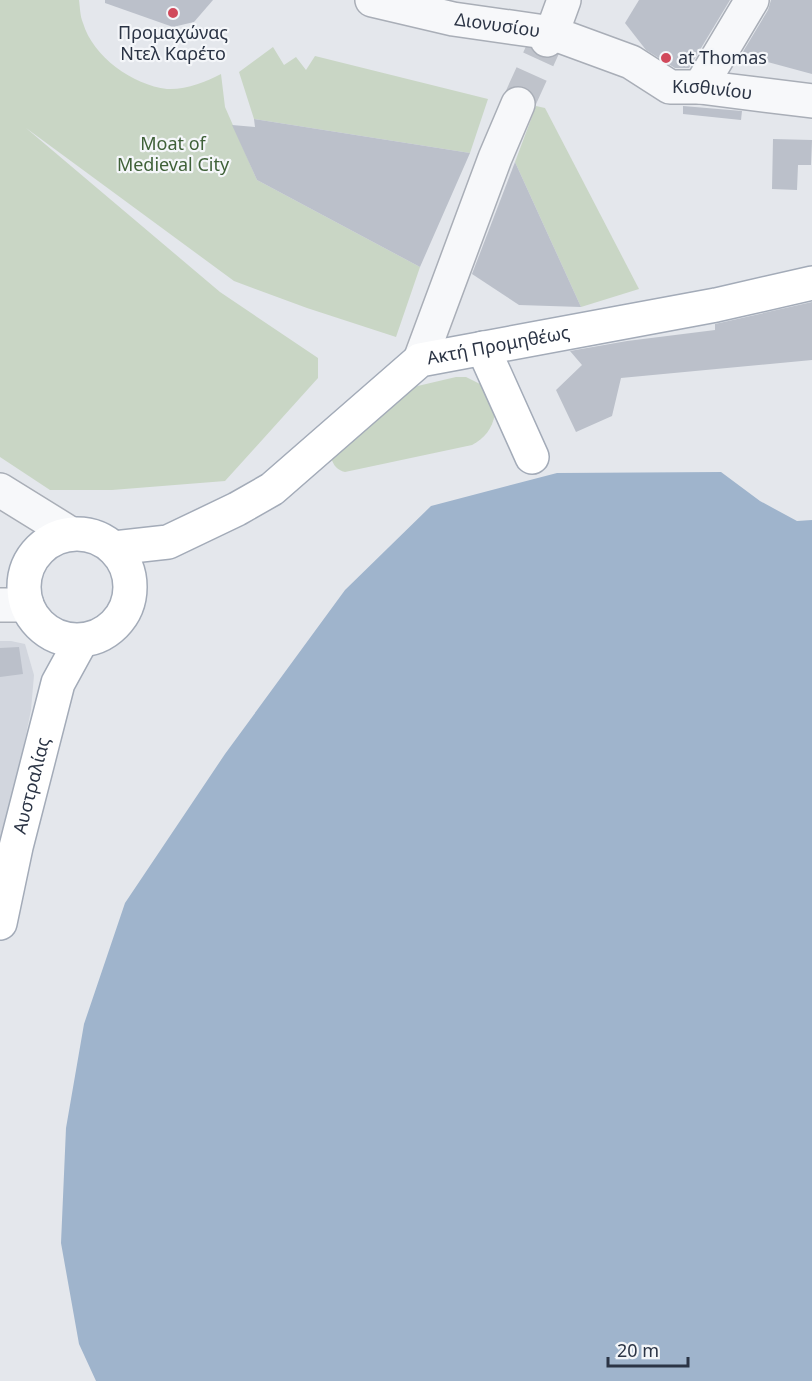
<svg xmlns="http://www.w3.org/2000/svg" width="812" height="1381" font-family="'Noto Sans',sans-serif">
  <rect width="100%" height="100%" fill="#e4e7ec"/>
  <polygon fill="#d2d6de" points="0,641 11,641 25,644 34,675 31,710 0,863"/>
  <g fill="#c9d6c5">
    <path d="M 0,0 L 79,0 C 80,7 80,16 83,23 C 93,57 133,85 167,89 C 186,90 206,82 221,74 L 225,107 L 257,180 L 420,267 L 396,337 L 307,308 L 234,281 L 26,128 L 220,292 L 318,358 L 318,378 L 225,481 L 112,490 L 50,490 L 0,457 Z"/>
    <polygon points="273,47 284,65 296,57 306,70 315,56 488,99 470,153 254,119 239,72"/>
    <polygon points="536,106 545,108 639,289 581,307 515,162"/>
    <path d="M 456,377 L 466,377 L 484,386 L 495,414 C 492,429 485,438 472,445 L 345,472 C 337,470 334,466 331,458 L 409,388 Z"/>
  </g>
  <polygon fill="#9fb4cc" points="721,472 760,501 797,521 812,520 812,1381 96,1381 79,1344 61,1243 66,1128 84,1024 125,903 225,754 345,590 431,506 557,473"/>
  <g fill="#bbc0ca">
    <polygon points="105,0 213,0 194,22 173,27 105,3"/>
    <polygon points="639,0 730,0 689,68 675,68 646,50 625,23"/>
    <polygon points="771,0 812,0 812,74 741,55 768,10"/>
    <polygon points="683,106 742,111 741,120 683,114"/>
    <polygon points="254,119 470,153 420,267 257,180 232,125 255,127"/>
    <polygon points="773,139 812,140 811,165 798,165 797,190 772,189"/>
    <polygon points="515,162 581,307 519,305 472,274"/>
    <polygon points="812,302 812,360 621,378 612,416 576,432 556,390 582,365 570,351 627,341 715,330 715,324"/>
    <polygon points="19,647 23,674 0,677 0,648"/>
  </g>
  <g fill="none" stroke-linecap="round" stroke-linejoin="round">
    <polyline stroke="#bfc3cb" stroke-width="33" stroke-dasharray="33 16" stroke-linecap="butt" points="518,104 547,40"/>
    <g stroke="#a9aeb7" stroke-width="36">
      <g id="minor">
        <path id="s1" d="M 372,0 L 453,19 L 552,33 L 631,62 L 670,87 L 700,87 L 812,101"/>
        <polyline points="547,40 552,33 564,0"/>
        <polyline points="700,87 752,0"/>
        <polyline points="420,360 495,158 518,104"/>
        <polyline points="0,490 71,534"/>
        <polyline points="0,605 27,605"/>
      </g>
    </g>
    <g stroke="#a3abb8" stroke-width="36">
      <g id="major">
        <polyline points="483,348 532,457"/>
        <circle cx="77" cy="587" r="53"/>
        <path id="s2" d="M 114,548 L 168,542 L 237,509 L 272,489 L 420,360 L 716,305 L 812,283"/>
        <path id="s3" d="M 0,923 L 16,847 L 58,683 L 81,641"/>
      </g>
    </g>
    <use href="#minor" stroke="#f7f8fa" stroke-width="33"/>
    <use href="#major" stroke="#fff" stroke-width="33"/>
  </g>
  <g fill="#d1495b" stroke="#f4f6f9" stroke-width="2">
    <circle cx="173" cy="13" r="6"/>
    <circle cx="666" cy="58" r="6"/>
  </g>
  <g text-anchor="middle" stroke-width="4.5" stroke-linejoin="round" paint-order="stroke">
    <g font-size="18" fill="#2b3445" stroke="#f4f6f9">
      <text dy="6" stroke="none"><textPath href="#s1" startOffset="128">Διονυσίου</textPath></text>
      <text dy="6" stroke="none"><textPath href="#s1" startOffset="356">Κισθινίου</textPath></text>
      <text dy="6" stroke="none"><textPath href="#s2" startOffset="447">Ακτή Προμηθέως</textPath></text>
      <text dy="6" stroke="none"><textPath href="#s3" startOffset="141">Αυστραλίας</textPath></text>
    </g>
    <g font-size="18" fill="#2b3445" stroke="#f4f6f9">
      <text x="173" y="39">Προμαχώνας<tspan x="173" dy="21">Ντελ Καρέτο</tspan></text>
      <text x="678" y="64" text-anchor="start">at Thomas</text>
    </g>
    <g font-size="18" fill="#3f6138" stroke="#f4f6f9">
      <text x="173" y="150">Moat of<tspan x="173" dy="21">Medieval City</tspan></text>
    </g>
  </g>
  <path d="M608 1357v9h80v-9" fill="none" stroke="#2b3445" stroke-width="3"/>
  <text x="617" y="1357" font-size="18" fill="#2b3445" stroke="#f4f6f9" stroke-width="4.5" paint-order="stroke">20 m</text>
</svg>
